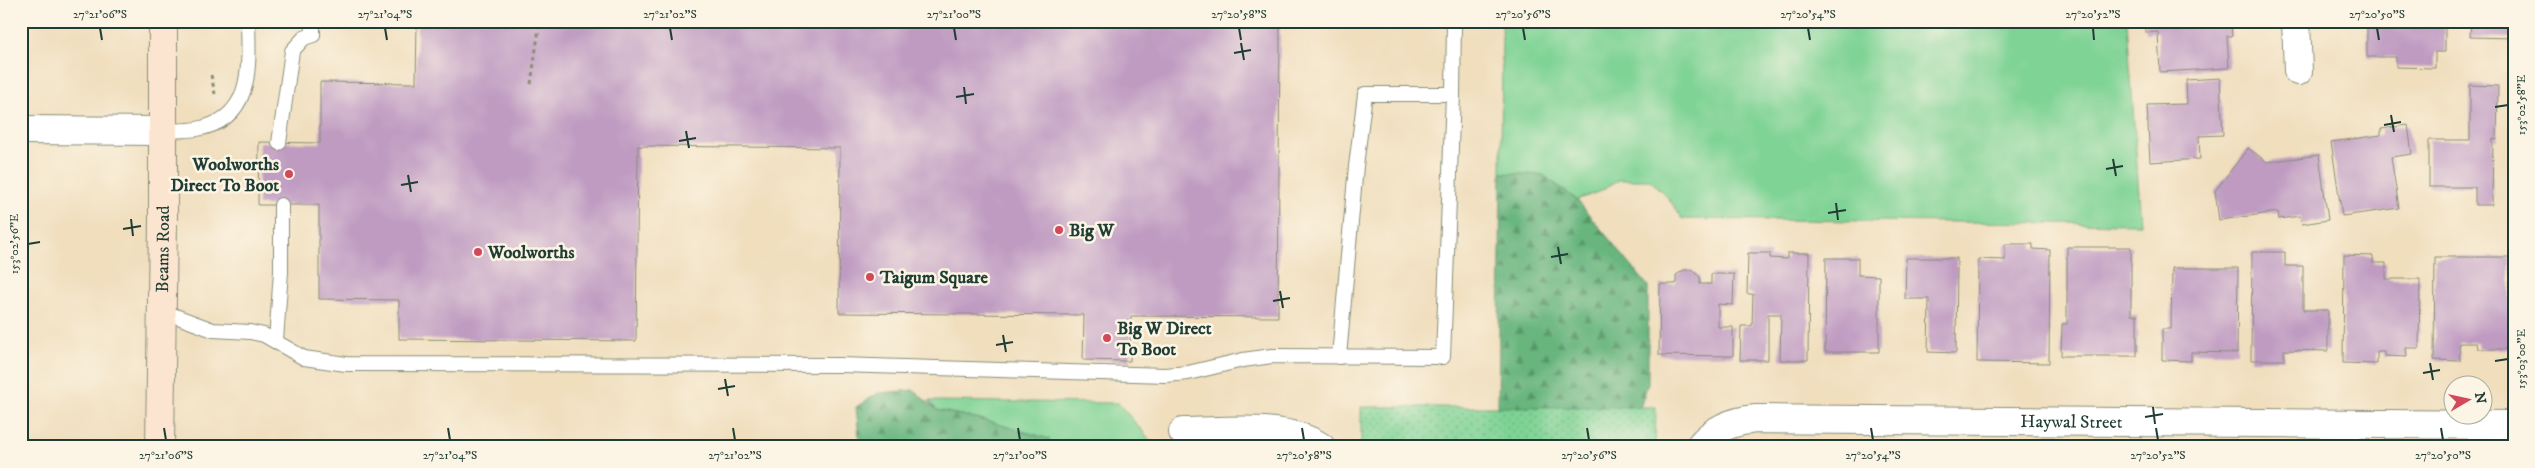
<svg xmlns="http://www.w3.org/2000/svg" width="2535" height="468" font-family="'IM FELL DW Pica',serif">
  <defs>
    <pattern id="forest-firs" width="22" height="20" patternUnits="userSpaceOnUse" patternTransform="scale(1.25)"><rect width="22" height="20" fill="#67b57e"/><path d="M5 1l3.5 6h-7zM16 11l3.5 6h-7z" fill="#549468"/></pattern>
    <pattern id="park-dots" width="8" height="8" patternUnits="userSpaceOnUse" patternTransform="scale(1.25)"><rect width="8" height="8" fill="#7fd395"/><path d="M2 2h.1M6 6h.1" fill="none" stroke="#67ac7a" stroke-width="1.8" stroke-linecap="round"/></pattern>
  </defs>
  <rect width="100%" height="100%" fill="#fcf5e5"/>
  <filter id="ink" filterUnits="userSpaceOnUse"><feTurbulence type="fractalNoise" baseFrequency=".02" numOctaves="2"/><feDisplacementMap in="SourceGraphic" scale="10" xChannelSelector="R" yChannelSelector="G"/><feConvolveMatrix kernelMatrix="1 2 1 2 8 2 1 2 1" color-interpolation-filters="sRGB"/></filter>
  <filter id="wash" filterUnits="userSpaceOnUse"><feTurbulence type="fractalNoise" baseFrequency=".0096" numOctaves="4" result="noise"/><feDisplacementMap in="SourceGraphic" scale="20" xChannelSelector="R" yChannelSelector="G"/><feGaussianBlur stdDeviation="1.12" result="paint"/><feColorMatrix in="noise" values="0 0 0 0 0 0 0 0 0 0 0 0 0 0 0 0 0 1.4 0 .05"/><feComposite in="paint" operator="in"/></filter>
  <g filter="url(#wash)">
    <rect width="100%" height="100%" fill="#f0debd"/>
    <g fill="#7fd395" stroke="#4f8864">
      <polygon points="1502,21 2127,21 2141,224 1682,219 1669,199 1650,180 1619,180 1598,192 1577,200 1543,175 1501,173"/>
      <polygon points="929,401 1118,403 1152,442 1167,447 1050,447 1049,439 984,420 937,410"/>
    </g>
    <g fill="url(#forest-firs)" stroke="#437959">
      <polygon points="1501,173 1543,175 1577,200 1648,286 1648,383 1636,420 1498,408"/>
      <polygon points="913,390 937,410 984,420 1049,439 1050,447 860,447 856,407 878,393"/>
    </g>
    <polygon fill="url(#park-dots)" stroke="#4f8864" points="1361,407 1656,407 1655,447 1361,447"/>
    <g id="blocks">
      <g fill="#bf9bc2">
        <polygon points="417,21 1326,21 1326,25 1280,25 1278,317 1131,316 1130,361 1083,360 1084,315 839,313 840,148 638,146 636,341 399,339 399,300 319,299 319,205 258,205 259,142 320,143 320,82 416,83"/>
        <polygon points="2145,21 2231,21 2232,36 2227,36 2229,68 2160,72 2158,32 2146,33"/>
        <polygon points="2367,21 2445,21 2445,52 2435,52 2435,68 2396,67 2396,57 2367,57"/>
        <polygon points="2471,21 2514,21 2514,38 2470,37"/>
        <polygon points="2220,78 2223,135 2199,136 2200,159 2150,162 2147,105 2187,104 2186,80"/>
        <polygon points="2470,85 2498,86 2497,140 2493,139 2492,205 2475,205 2475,187 2429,187 2429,140 2470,140"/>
        <polygon points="2514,98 2514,223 2512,223 2511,100"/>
        <polygon points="2408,125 2412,154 2391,157 2399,208 2342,216 2331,142 2381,135 2381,129"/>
        <polygon points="2248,148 2267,162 2319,155 2328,220 2302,224 2300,216 2279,219 2278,212 2219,220 2215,191"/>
        <polygon points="2005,244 2033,244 2033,249 2050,250 2049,363 1977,362 1978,259 2005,260"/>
        <polygon points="2067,247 2131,247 2131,315 2137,315 2137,356 2061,356 2062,324 2067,324"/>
        <polygon points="2252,252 2285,252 2285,266 2303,266 2303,310 2328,310 2328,351 2284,350 2284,360 2251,360"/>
        <polygon points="1748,253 1770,253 1770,258 1787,259 1787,253 1809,253 1808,360 1780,360 1781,314 1768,314 1768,360 1740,360 1741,326 1752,326 1753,294 1747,294"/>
        <polygon points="2344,255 2373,256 2373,263 2386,263 2386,279 2420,279 2419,348 2406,348 2407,357 2384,356 2384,352 2377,352 2377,364 2343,363"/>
        <polygon points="2435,257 2510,257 2510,349 2478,349 2477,343 2459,343 2460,361 2434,360"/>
        <polygon points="1826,258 1858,258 1858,275 1879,276 1879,352 1825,352"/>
        <polygon points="1906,258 1957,258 1956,353 1928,352 1929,299 1905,299"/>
        <polygon points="2172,268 2238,268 2237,353 2191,352 2191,361 2162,360 2162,329 2171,329"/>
        <polygon points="1684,270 1692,270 1700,277 1700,284 1711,284 1711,274 1734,274 1733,305 1718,304 1718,327 1733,327 1733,356 1659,355 1660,284 1676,284 1676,275"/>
      </g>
    </g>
  </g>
  <g filter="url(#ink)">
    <use href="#blocks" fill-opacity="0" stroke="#888e78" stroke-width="1"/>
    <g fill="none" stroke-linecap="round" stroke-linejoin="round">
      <g stroke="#888e78" stroke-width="16">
        <g id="service">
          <path d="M 162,131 C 174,130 186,131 197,129 C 254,119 249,66 248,21"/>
          <polyline points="279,143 292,51 304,38 313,35 313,21"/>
          <polyline points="162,311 213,330 250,332 264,335 304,358 346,364 840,365 1166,375 1188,373 1243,360 1272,356 1443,357 1453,94 1454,21"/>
          <polyline points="276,340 281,272 281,205"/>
          <polyline points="1339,357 1356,166 1365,94 1453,94"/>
        </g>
      </g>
      <g stroke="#888e78" stroke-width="30">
        <g id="minor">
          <polyline points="2296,21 2298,71"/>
          <polyline points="21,130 162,131"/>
          <path d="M 1183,432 C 1224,432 1286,423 1321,447"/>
          <path id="s1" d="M 1699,447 C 1714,428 1733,421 1756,419 L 2514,425"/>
        </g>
      </g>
      <g stroke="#888e78" stroke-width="30">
        <g id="secondary">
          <path id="s2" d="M 160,447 L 163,219 L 163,21"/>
        </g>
      </g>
      <g stroke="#888e78" stroke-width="3" stroke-dasharray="4 4" stroke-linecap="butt">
        <polyline points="1037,23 1037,21"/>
        <polyline points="211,75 215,94"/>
        <polyline points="531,84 540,21"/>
      </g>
      <use href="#service" stroke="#fff" stroke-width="14"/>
      <use href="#minor" stroke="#fff" stroke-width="28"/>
      <use href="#secondary" stroke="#fce5d0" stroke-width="28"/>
    </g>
  </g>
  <path fill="none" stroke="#1f3d34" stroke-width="2" d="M 100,28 L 102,40M 385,28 L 387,40M 670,28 L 672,40M 954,28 L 956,40M 1239,28 L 1241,40M 1523,28 L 1525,40M 1808,28 L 1810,40M 2093,28 L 2094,40M 2377,28 L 2379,40M 1241,43 L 1244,60M 1234,53 L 1251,50M 964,87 L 966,104M 956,97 L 974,94M 2495,107 L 2508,105M 2391,115 L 2394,132M 2384,125 L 2401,122M 686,131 L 689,148M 679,141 L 696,138M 2113,159 L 2116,176M 2106,169 L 2123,166M 408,175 L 411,192M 401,185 L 418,182M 1836,203 L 1838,220M 1828,213 L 1846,210M 131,219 L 133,236M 123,229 L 141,226M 28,244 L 40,242M 1558,247 L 1561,264M 1551,257 L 1568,254M 1280,291 L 1283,308M 1273,301 L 1290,298M 1003,335 L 1006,352M 996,345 L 1013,342M 2495,361 L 2508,359M 2430,363 L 2433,380M 2423,373 L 2440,370M 725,379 L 728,396M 718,389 L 735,386M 2153,407 L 2155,424M 2145,417 L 2163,414M 164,428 L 166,440M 448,428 L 450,440M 733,428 L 735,440M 1018,428 L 1020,440M 1302,428 L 1304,440M 1587,428 L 1589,440M 1871,428 L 1873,440M 2156,428 L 2158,440M 2441,428 L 2443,440"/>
  <g fill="#d1495b" stroke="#fcf5e5" stroke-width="2">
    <circle cx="289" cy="174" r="5"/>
    <circle cx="1059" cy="230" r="5"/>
    <circle cx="478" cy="252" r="5"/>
    <circle cx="870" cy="277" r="5"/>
    <circle cx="1107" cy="338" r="5"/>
  </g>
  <g text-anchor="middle" stroke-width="5" stroke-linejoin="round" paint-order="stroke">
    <g font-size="18" font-weight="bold" fill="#1f3d34" stroke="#fcf5e5" text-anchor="start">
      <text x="279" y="170" text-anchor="end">Woolworths<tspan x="279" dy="21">Direct To Boot</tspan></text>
      <text x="1069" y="236">Big W</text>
      <text x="488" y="258">Woolworths</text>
      <text x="880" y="283">Taigum Square</text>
      <text x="1117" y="334">Big W Direct<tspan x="1117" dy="21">To Boot</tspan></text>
    </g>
    <g font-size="18" fill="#1f3d34" stroke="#fcf5e5">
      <text dy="6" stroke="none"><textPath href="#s2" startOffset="198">Beams Road</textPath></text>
      <text dy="6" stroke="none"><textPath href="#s1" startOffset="381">Haywal Street</textPath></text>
    </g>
  </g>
  <rect width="2535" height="468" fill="none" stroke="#fcf5e5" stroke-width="55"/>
  <g transform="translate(2468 400) rotate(81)"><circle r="24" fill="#fcf5e5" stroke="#a4ab9e"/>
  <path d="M0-4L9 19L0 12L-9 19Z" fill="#d1495b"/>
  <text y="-8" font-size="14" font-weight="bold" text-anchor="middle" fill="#1f3d34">N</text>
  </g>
  <rect x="28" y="28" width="2480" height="412" fill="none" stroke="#1f3d34" stroke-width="2"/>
  <g font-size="12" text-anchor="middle" fill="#1f3d34">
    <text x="100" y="18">27°21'06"S</text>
    <text x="385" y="18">27°21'04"S</text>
    <text x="670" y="18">27°21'02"S</text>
    <text x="954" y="18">27°21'00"S</text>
    <text x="1239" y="18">27°20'58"S</text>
    <text x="1523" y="18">27°20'56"S</text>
    <text x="1808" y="18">27°20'54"S</text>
    <text x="2093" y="18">27°20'52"S</text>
    <text x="2377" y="18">27°20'50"S</text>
    <text transform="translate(2521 105) rotate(-90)" y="4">153°02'58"E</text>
    <text transform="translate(14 244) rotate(-90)" y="4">153°02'56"E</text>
    <text transform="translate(2521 359) rotate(-90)" y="4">153°03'00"E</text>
    <text x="166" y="459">27°21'06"S</text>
    <text x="450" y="459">27°21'04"S</text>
    <text x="735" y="459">27°21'02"S</text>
    <text x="1020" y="459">27°21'00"S</text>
    <text x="1304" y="459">27°20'58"S</text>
    <text x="1589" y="459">27°20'56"S</text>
    <text x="1873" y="459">27°20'54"S</text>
    <text x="2158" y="459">27°20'52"S</text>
    <text x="2443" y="459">27°20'50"S</text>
  </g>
</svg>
